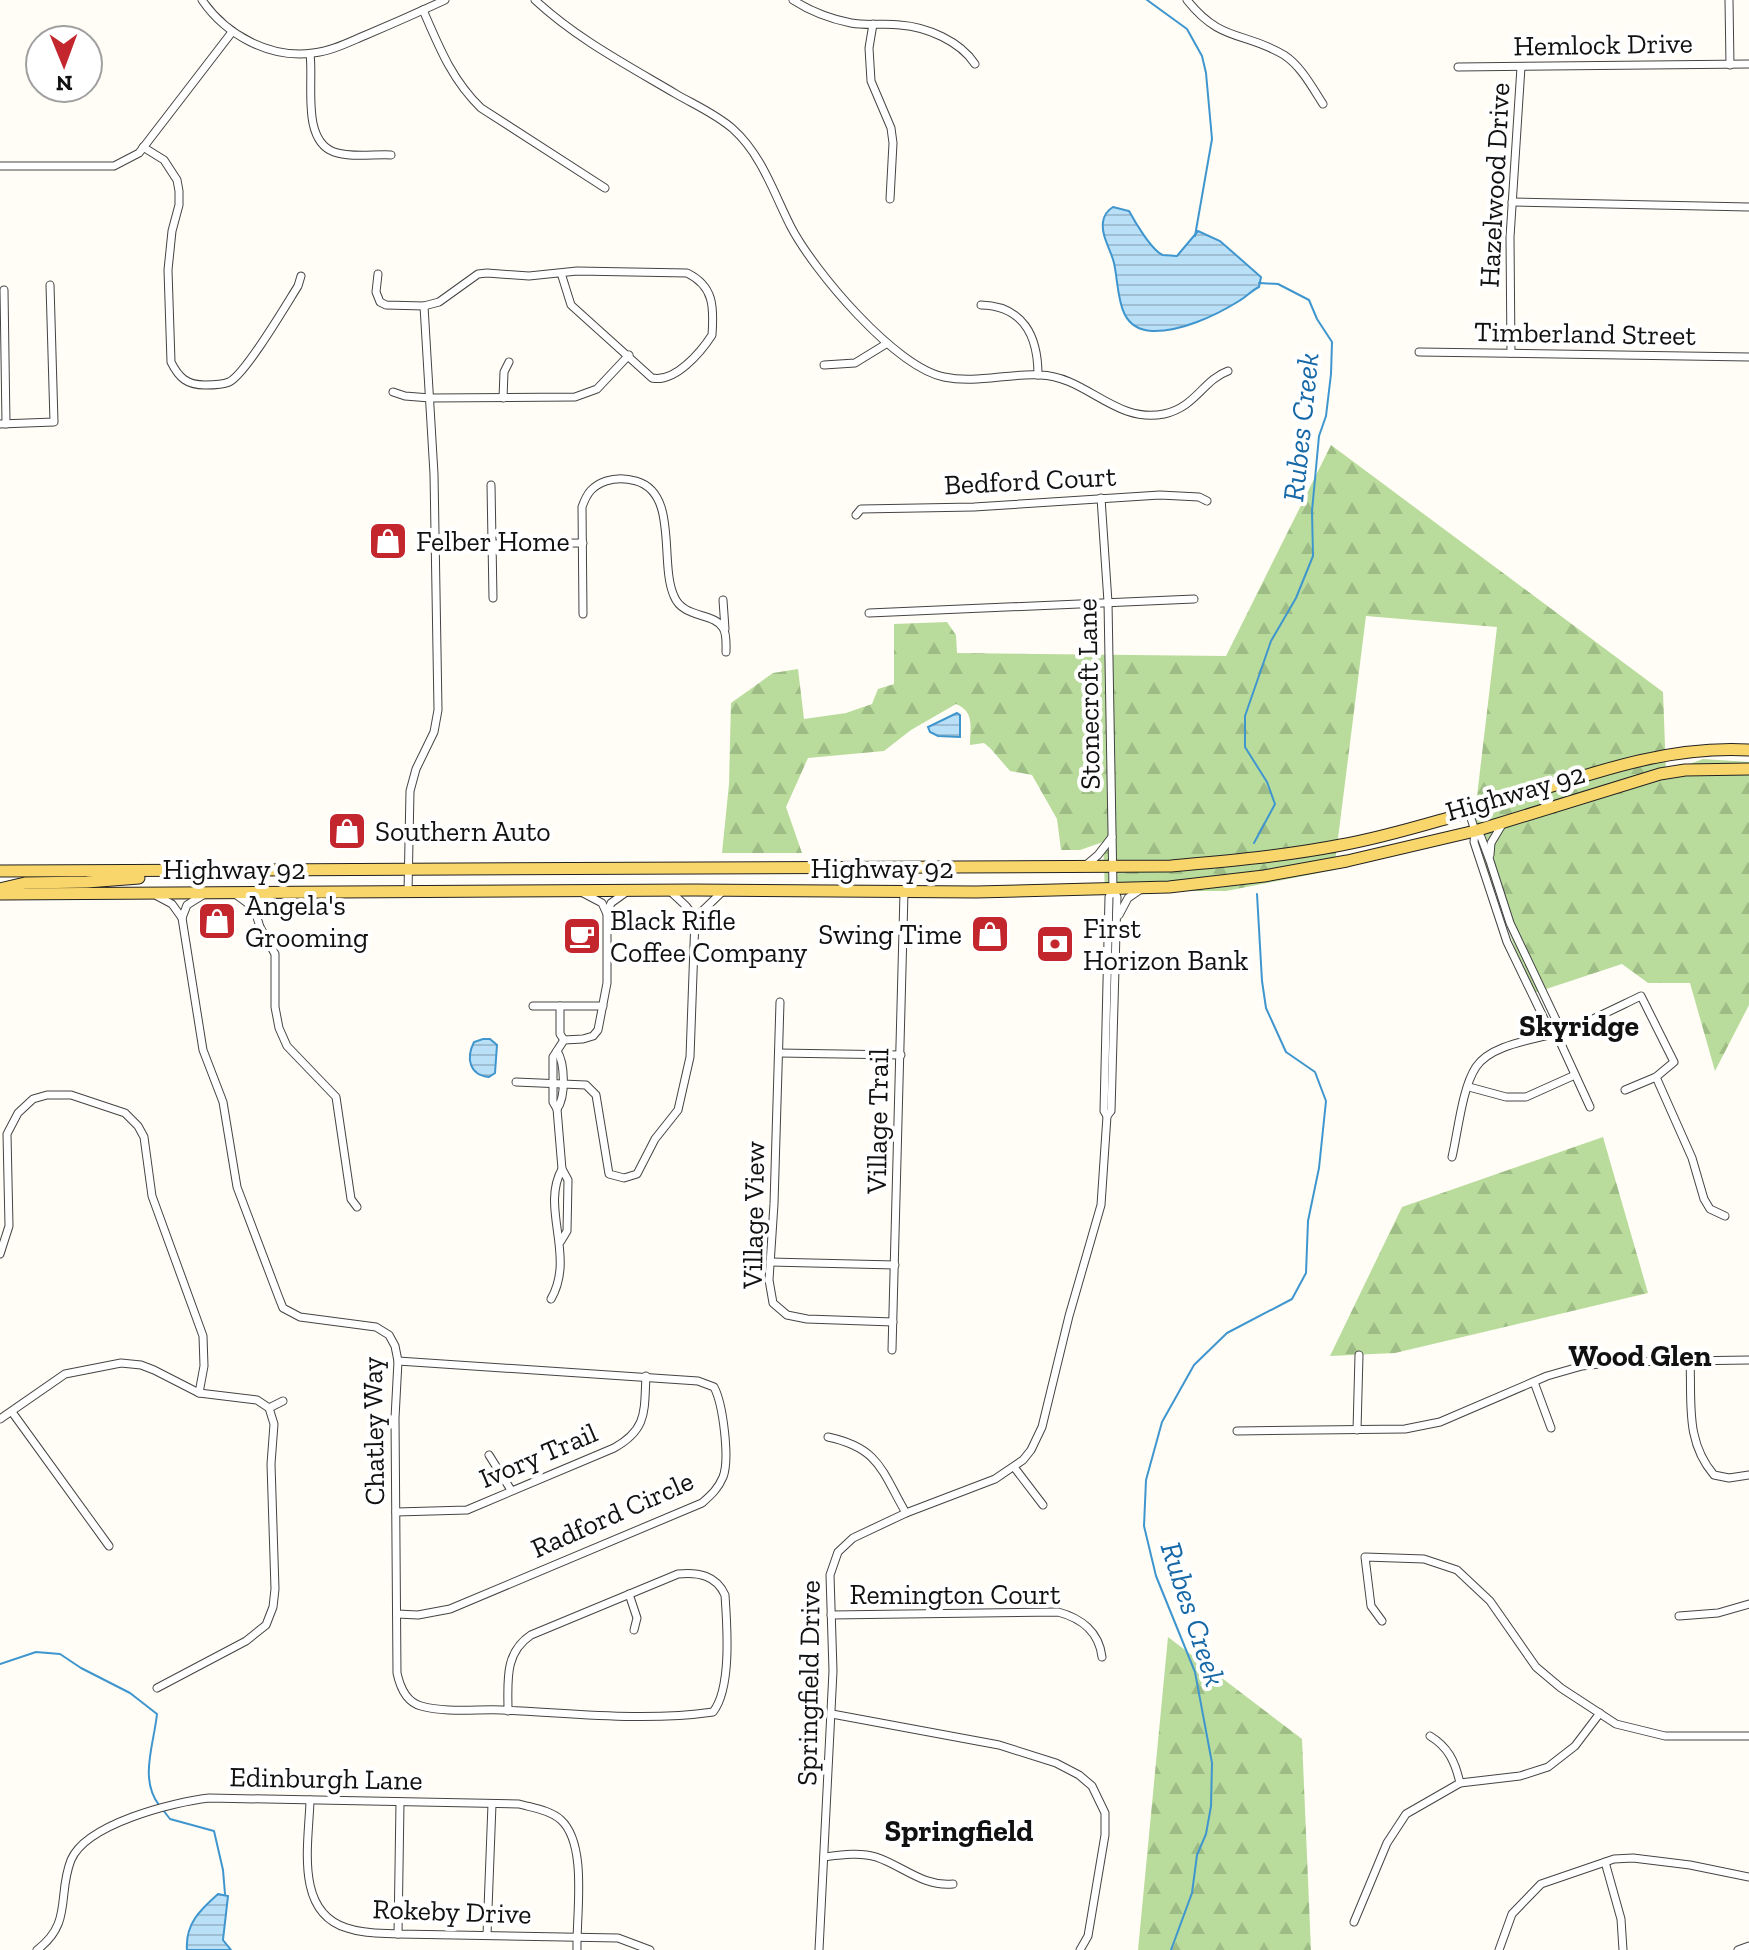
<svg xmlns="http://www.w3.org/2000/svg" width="1749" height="1950" font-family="'Zilla Slab',serif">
  <defs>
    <pattern id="forest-firs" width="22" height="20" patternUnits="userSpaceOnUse" patternTransform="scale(2)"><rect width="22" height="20" fill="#b9dc9c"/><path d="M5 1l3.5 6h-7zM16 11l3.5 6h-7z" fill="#9ebc85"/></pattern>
    <pattern id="water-rules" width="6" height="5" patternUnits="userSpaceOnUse" patternTransform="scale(2)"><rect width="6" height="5" fill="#b9e0f7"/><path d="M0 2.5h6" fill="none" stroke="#9ebfd3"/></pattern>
  </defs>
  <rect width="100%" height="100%" fill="#fffdf5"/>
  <g fill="url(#forest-firs)">
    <path d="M 1331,445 L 1663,692 L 1666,773 L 1703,759 L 1749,762 L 1749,1005 L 1715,1071 L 1690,983 L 1648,983 L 1622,964 L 1531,994 L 1473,830 L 1497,627 L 1366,616 L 1334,870 L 1226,891 L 1105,891 L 1103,842 L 1080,850 L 1061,850 L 1057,819 L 1032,775 L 1010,771 L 990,748 L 984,743 L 970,745 C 970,727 975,712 956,704 L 911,730 L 884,751 L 808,758 L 786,807 L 802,853 L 722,853 L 729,784 L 731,703 L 773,673 L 798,669 L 804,719 L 846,713 L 872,704 L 878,689 L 894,684 L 894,624 L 947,622 L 956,635 L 957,653 L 1226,656 Z"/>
    <polygon points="1603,1137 1648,1293 1395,1353 1330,1356 1402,1207"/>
    <polygon points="1168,1637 1302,1739 1311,1950 1138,1950"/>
  </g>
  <g fill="url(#water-rules)" stroke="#3f96cf" stroke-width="2">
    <path d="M 1113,207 L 1129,211 C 1135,222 1152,251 1163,255 C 1166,255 1175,256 1177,256 L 1198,231 L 1220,241 L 1261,277 L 1259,287 C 1251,291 1246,297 1239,301 C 1215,316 1180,332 1152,331 C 1115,329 1120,289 1114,263 C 1111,250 1101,236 1103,222 C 1104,215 1108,210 1113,207 Z"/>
    <polygon points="957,713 960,715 960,737 938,736 930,732 928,727"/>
    <path d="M 483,1039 L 490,1039 L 497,1045 L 495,1073 L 489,1077 C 469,1075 466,1058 474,1042 Z"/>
    <path d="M 218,1894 L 228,1896 L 223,1940 L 231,1950 L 187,1950 C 185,1924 200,1910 218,1894 Z"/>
  </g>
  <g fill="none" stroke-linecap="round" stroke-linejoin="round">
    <g stroke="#3f96cf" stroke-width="2">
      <polyline points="1147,0 1187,29 1202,56 1206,73 1212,139 1195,236"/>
      <polyline points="1254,843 1275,804 1267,782 1245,747 1245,716 1271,641 1296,598 1313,556 1312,511 1319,436 1326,416 1331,374 1332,342 1317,319 1309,300 1278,284 1259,283"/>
      <path d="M 0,1664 L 36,1652 L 60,1654 L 81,1668 L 130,1693 L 157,1714 C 154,1744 139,1779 159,1805"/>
      <polyline points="163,1810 170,1819 214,1831 223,1870 225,1894"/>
      <polyline points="1171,1950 1192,1893 1197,1855 1206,1834 1211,1806 1212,1763 1195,1672 1156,1576 1144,1526 1146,1480 1162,1422 1194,1365 1227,1333 1292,1299 1306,1273 1308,1221 1319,1168 1326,1101 1315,1072 1286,1052 1266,1008 1262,981 1257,894"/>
    </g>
    <g stroke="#444" stroke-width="9">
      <g id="street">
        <path d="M 202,0 C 226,35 270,59 313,53 C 332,51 349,42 366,35 C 392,24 419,12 445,0"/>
        <path d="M 535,0 C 577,39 627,65 676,94 C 695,105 716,114 733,129 C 762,155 774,194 791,227 C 814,271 895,367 944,377 C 976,384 1008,373 1040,375 C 1086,376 1115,424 1164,414 C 1196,407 1203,380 1228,371"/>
        <path d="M 793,0 C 810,11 831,19 851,23 C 867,26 884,23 900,25 C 927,27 960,41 975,64"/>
        <path d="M 1187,0 C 1221,43 1244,31 1284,55 C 1301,66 1312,87 1323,104"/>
        <polyline points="1729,0 1730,65"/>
        <path d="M 423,10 C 439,47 452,80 481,108 L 605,188"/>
        <polyline points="873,24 869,48 871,81 891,128 893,143 890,199"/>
        <path d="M 310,54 C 314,82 301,140 334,152 C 351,158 374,154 391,155"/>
        <polyline points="1458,67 1749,64"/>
        <path d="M 143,147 L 164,160 L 177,180 L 179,191 L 179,205 L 172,231 L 168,270 L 171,362 C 179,378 187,385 205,385 C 213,385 222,385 229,382 C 245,375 286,305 298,286 L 301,276"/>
        <polyline points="0,166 114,166 139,153 232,32"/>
        <polyline points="1512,202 1749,207"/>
        <path d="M 378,274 L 376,292 L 380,302 L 386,305 L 424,306 L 439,302 L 478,274 L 487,273 L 529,276 L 577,271 L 687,273 C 714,286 714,307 712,335 C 701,352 675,383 652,378 L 571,305 L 561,273"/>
        <polyline points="4,290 6,424"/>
        <path d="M 981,305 C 1023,306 1038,336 1038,375"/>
        <polyline points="1419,352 1749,357"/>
        <polyline points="1511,353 1510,237 1521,67"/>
        <polyline points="824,365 855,363 886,344"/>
        <polyline points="393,392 405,396 430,398 575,397 597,389 629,355"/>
        <polyline points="503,398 504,372 509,362"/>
        <polyline points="0,424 54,422 50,285"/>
        <polyline points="491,485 493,598"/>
        <polyline points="856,515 861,509 974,507 1160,495 1199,497 1207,501"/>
        <polyline points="435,541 493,544 583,543"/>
        <polyline points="723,600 725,629"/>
        <polyline points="869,613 1194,599"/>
        <path d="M 583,614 L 582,507 C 587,493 592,486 606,481 C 615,478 626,478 636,481 C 679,493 659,563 674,596 C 683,619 714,612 723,628 C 727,634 726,645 726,652"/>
        <polyline points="1469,812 1475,831 1481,837 1490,861 1510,923 1559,1026 1556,1033"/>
        <polyline points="1475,831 1474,842 1507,942 1549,1029 1556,1033 1590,1107"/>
        <polyline points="1490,855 1491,843 1503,823"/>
        <polyline points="1085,866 1098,855 1112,837"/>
        <polyline points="670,891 686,906 695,918"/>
        <polyline points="408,892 410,791 416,769 434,732 438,710 434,474 424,306"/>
        <polyline points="583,893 602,903 607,914"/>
        <polyline points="235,894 254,908 260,927 275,954 275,1007 279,1028 287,1046 336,1097 351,1199 357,1207"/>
        <path d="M 203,895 L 187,905 L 182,918 L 203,1050 L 223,1102 L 237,1187 L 279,1298 L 283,1308 L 300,1317 L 376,1327 L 389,1335 L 395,1346 L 398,1361 L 395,1418 L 397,1673 C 400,1687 406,1702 421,1706 C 446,1713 477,1709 502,1710 C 571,1713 644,1722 713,1712 C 732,1688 727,1625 725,1595 C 716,1575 698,1572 678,1574 L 531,1635 C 504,1653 508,1681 508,1711"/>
        <polyline points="157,896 172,904 182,918"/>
        <polyline points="256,912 261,902 273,893"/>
        <polyline points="1119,915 1128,898 1141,889"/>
        <polyline points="695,918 722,892"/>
        <polyline points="780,1002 774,1204 769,1280 773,1303 787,1315 807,1319 893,1322"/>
        <polyline points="533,1006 603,1006"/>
        <polyline points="560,1006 560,1034 564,1040"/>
        <polyline points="779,1053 901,1055"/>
        <polyline points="1656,1077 1692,1158 1704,1199 1710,1209 1725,1216"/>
        <polyline points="516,1082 586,1085 596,1095 609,1174 624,1178 637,1174 655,1139 678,1110 690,1057 695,918"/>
        <polyline points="1469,1087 1506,1097 1526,1097 1575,1075"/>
        <path d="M 557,1109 C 566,1097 565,1063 557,1051"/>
        <polyline points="1107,1116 1104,1111 1109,897 1113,889"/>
        <path d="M 1452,1157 C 1458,1132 1462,1088 1476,1067 C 1493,1041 1546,1039 1573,1028 C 1596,1018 1618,1007 1641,996 L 1674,1062 L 1656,1077 L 1625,1090"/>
        <polyline points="561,1241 567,1231 568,1180 562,1169 557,1109 553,1102 553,1057 564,1040 583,1039 593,1036 598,1030 607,983 607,914 611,903 625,893"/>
        <polyline points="0,1254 9,1226 7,1134 18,1113 33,1099 47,1095 71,1095 125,1113 138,1126 144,1137 152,1196 203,1336 204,1366 199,1393"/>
        <polyline points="770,1262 895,1265"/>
        <path d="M 551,1299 C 576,1256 540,1208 562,1169"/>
        <polyline points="892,1350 904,892"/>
        <path d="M 1690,1361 C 1692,1403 1685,1441 1714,1475 L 1729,1478 L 1749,1475"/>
        <polyline points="1534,1382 1551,1428"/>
        <polyline points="269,1408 283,1401"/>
        <polyline points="12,1412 109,1546"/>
        <polyline points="0,1419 65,1374 121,1363 141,1365 154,1370 199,1393 257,1400 269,1408 274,1424 271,1464 275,1589 273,1607 266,1625 246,1641 157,1688"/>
        <polyline points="1357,1430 1359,1355"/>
        <polyline points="1237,1431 1405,1429 1440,1422 1547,1376 1582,1366 1616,1362 1749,1360"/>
        <path d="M 828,1437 C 880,1448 882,1472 906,1513"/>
        <polyline points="489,1455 511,1490"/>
        <polyline points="1014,1467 1043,1505"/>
        <path d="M 396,1512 L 467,1510 L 614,1448 C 648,1429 644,1411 646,1376"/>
        <polyline points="629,1594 637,1618 634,1630"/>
        <path d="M 397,1614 L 418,1615 L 450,1609 L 702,1503 C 711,1495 718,1489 723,1477 C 730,1459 723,1404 714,1387 L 698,1381 L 398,1361"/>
        <path d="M 831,1615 L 1058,1612 C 1081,1618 1099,1632 1102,1657"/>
        <polyline points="1679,1616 1718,1613 1749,1604"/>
        <polyline points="1382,1621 1371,1606 1365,1557 1424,1559 1457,1570 1490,1601 1536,1667 1561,1688 1616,1724 1665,1736 1749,1736"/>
        <polyline points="832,1714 999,1745 1056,1763 1079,1775 1092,1786 1105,1813 1105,1835 1088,1936 1080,1950"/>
        <path d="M 1430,1736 C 1448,1747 1455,1761 1460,1783"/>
        <path d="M 310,1800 C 309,1842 294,1912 347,1928 C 364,1934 381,1933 398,1934 L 618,1938 L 650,1950"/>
        <path d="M 824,1857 C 840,1855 860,1852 876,1857 C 903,1866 923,1887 953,1884"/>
        <polyline points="1605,1862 1621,1919 1623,1950"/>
        <polyline points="1354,1922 1387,1843 1406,1814 1460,1783 1520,1776 1548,1767 1575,1746 1600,1713"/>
        <polyline points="398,1934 400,1802"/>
        <polyline points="487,1935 492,1804"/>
        <path d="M 37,1950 C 73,1923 57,1895 71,1860 C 86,1824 173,1802 209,1798 L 519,1804 C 533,1808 550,1810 561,1820 C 588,1845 576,1915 577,1950"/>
        <polyline points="819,1950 833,1671 830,1575 838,1552 853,1538 906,1513 995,1479 1023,1460 1031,1450 1042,1427 1069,1316 1101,1205 1107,1116 1111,1111 1117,897 1113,889 1108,602 1101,498"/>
        <polyline points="1499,1950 1512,1914 1541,1884 1614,1859 1633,1858 1690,1865 1749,1877"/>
        <polyline points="1738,1950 1749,1946"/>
      </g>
    </g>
    <g stroke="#222" stroke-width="13">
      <g id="primary">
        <path d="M 0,871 L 1171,866 C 1228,861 1285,856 1341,845 C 1381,838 1420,826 1459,815 C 1554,789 1648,744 1749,750"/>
        <polyline points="0,889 25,883 87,882 139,878"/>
        <polyline points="0,894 694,890 976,892 1169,887 1264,876 1347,861 1475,831 1660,774 1685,770 1749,769"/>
      </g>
    </g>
    <use href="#street" stroke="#fff" stroke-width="7"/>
    <use href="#primary" stroke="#f9d66b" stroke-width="11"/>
  </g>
  <defs>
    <g id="shop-square" transform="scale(2)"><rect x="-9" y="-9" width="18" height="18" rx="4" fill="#c4262e" stroke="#fff"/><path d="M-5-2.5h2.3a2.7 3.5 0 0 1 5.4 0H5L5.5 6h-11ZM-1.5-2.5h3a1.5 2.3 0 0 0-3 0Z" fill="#fff"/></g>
    <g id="cafe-square" transform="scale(2)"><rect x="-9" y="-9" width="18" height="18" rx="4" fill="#c4262e" stroke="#fff"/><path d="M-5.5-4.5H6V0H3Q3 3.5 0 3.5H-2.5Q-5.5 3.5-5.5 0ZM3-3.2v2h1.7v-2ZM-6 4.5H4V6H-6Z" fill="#fff"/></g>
    <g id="bank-square" transform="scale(2)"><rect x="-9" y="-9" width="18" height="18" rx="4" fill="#c4262e" stroke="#fff"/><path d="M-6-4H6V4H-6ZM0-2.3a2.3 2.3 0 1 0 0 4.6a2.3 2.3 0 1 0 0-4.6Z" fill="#fff"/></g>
  </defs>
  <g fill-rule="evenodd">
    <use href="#shop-square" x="388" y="541"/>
    <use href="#shop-square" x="347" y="831"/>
    <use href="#shop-square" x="217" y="921"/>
    <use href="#shop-square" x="990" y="934"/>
    <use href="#cafe-square" x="582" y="936"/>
    <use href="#bank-square" x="1055" y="944"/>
  </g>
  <g text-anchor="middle" stroke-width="8" stroke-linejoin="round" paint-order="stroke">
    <g font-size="28" fill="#111" stroke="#fff">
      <text transform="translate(1603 44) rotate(-1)" y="10">Hemlock Drive</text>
      <text transform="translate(1494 185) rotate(-87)" y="10">Hazelwood Drive</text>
      <text transform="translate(1585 333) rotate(1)" y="10">Timberland Street</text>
      <text transform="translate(1030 480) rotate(-3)" y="10">Bedford Court</text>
      <text transform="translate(1088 694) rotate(-91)" y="10">Stonecroft Lane</text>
      <text transform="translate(1515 792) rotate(-16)" y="10">Highway 92</text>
      <text x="882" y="878">Highway 92</text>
      <text x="234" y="879">Highway 92</text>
      <text transform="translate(877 1121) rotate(-89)" y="10">Village Trail</text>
      <text transform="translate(753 1215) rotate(-89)" y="10">Village View</text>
      <text transform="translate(373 1431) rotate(-91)" y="10">Chatley Way</text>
      <text transform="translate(538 1455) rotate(-23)" y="10">Ivory Trail</text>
      <text transform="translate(612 1514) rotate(-24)" y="10">Radford Circle</text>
      <text x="955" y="1604">Remington Court</text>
      <text transform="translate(808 1683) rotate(-89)" y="10">Springfield Drive</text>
      <text transform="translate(326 1778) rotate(1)" y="10">Edinburgh Lane</text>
      <text transform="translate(452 1911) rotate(2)" y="10">Rokeby Drive</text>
    </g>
    <g font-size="28" fill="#111" stroke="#fff" text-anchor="start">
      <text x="416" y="551">Felber Home</text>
      <text x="375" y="841">Southern Auto</text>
      <text x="245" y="915">Angela's<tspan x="245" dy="32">Grooming</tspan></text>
      <text x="610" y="930">Black Rifle<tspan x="610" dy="32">Coffee Company</tspan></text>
      <text x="1083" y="938">First<tspan x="1083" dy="32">Horizon Bank</tspan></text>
      <text x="962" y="944" text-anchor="end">Swing Time</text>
    </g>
    <g font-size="30" font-style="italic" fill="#1768a6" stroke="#fff">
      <text transform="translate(1301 427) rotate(-84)" y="10">Rubes Creek</text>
      <text transform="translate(1193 1614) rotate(72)" y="10">Rubes Creek</text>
    </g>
    <g font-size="30" font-weight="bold" fill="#111" stroke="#fff">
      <text x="1579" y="1036">Skyridge</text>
      <text x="1640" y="1366">Wood Glen</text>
      <text x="959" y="1841">Springfield</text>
    </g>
  </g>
  <g transform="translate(64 64) rotate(179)"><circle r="38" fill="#ffffff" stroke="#a0a0a0" stroke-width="2"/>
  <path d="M0-6L14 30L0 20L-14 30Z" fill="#c4262e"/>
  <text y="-12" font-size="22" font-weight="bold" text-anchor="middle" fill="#111111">N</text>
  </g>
</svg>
